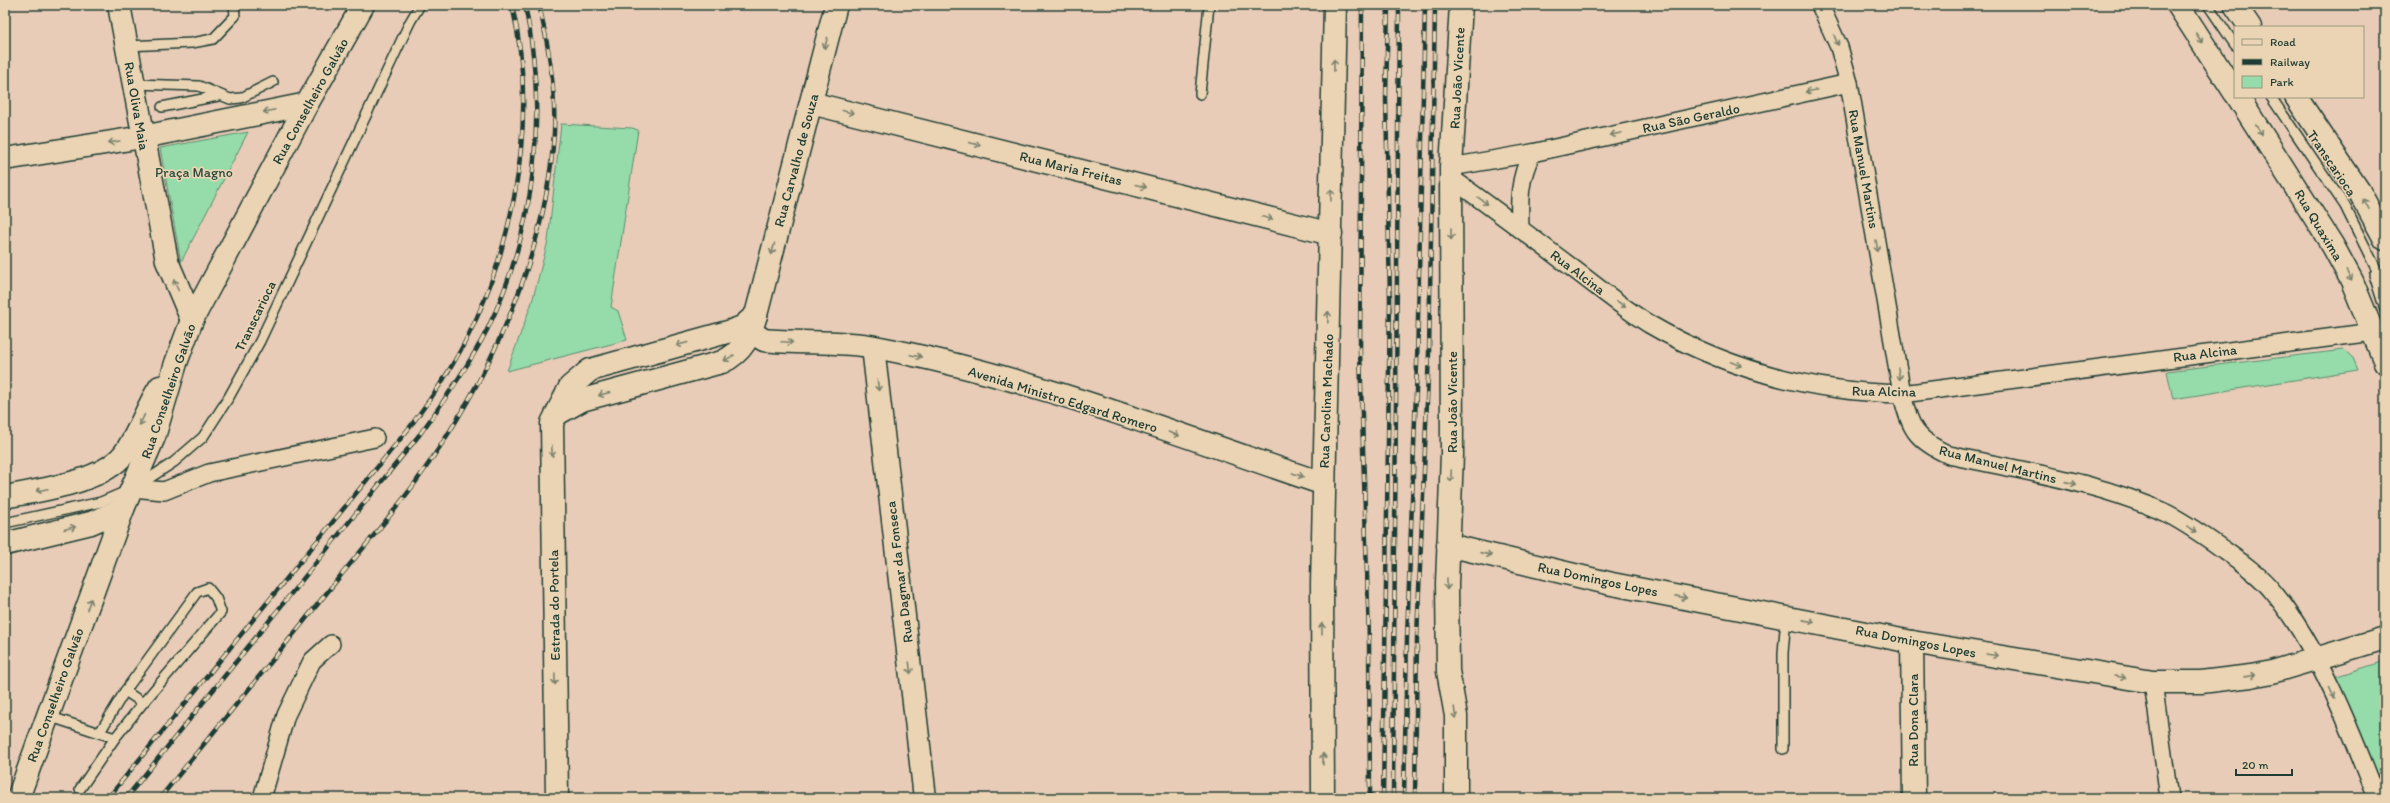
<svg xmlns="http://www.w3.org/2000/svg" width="2390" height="803" font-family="Itim,sans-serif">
  <rect width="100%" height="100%" fill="#e8ccb7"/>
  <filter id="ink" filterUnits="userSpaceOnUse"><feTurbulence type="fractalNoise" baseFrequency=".025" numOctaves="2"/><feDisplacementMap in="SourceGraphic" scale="8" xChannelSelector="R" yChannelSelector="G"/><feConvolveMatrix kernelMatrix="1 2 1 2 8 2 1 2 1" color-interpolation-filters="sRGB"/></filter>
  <g filter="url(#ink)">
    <g fill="#95dcaa" stroke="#5a8c6f">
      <polygon points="561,124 632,128 638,130 611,307 618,311 627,340 507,371 532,302 548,241"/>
      <polygon points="248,132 181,262 160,148"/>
      <polygon points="2344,350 2353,358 2358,370 2173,399 2167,371"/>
      <polygon points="2385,661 2385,798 2331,678"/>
    </g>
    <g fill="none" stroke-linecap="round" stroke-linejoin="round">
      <g stroke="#1f3d34" stroke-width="12">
        <g id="lane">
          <polyline points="2208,5 2235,45"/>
          <polyline points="127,46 192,43 213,39 235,16 234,5"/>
          <polyline points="133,84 199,86 230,99 241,98 273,82"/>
          <polyline points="1200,94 1209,5"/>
          <polyline points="2271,97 2345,206 2385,287"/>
          <polyline points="162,107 218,96"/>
          <polyline points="2374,275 2385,310"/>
          <polyline points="139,485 174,462 203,437 229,397 260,341 410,22 420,5"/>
          <polyline points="5,523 101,502 127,491"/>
          <polyline points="125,691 143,703"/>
          <polyline points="48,716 115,738 143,703 221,612 216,598 208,588 197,592 125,691 100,732"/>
          <polyline points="1783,749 1783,653 1786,617"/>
          <polyline points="80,789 115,738"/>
        </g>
      </g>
      <g stroke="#1f3d34" stroke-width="20">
        <g id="street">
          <path d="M 1820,5 L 1839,47 L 1849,83 L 1902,394 C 1910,429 1916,440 1949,455 C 2022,471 2100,482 2168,514 C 2187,524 2206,537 2224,550 C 2241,562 2261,576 2274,593 C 2318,646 2352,733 2377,798"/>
          <polyline points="1451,167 1532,153 1849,83"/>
          <path d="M 1451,178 C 1493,208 1534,239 1575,270 C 1599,288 1623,308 1649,324 C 1726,369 1813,392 1902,394 L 2373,332"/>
          <path d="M 1520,228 C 1519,200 1519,178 1532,153"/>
          <polyline points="133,488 164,491 209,473 375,438"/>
          <polyline points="2153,682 2169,798"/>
          <polyline points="262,798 286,715 312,661 331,644"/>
        </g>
      </g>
      <g stroke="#1f3d34" stroke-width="25">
        <g id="secondary">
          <polyline points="119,5 167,261 192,320"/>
          <polyline points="811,103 1331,234"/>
          <polyline points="5,159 143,137 307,104"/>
          <path d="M 751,332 L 764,340 C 799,344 841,340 875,347 C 1029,376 1176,434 1324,484"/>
          <polyline points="873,347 925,798"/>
          <path d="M 557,414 L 582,400 L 722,362 C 743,352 750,336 756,315 L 836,5"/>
          <polyline points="1912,642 1914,798"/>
          <polyline points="557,798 552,423 570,387 590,370 731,331 742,327 756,315"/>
        </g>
      </g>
      <g stroke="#1f3d34" stroke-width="25">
        <g id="primary">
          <polyline points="2178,5 2235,93"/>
          <polyline points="2235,5 2250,27"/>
          <polyline points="2238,97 2333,246 2352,281 2385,362"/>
          <polyline points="2296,97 2359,191 2385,239"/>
          <path d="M 5,497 C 39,490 101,483 124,454 C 139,434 146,408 160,387"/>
          <polyline points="5,544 91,523 123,509"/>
          <polyline points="1448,545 1612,584 1912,642 2153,682 2201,682 2251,676 2272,672 2385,638"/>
          <polyline points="18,798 123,509 154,437 176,363 192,320 307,104 363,5"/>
          <polyline points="1323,798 1322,584 1335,5"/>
          <polyline points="1456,798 1456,716 1448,671 1447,584 1452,454 1451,167 1461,5"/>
        </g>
      </g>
      <use href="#lane" stroke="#ead4b3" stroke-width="9"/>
      <use href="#street" stroke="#ead4b3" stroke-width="17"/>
      <use href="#secondary" stroke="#ead4b3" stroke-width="22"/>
      <use href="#primary" stroke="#ead4b3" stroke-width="22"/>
      <g stroke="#1f3d34" stroke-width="4.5">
        <g id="rail">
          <polyline points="1362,5 1360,352 1369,638 1370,798"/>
          <path d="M 108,798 L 410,427 C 421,411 433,396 443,380 C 511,274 541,127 512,5"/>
          <path d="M 126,798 L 420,434 C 444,401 468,367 487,330 C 536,229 548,114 525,5"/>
          <path d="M 160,798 C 219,725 279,653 337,580 C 363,548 391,516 415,483 C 488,382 546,259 554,133 C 556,90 549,47 539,5"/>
          <polyline points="1383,798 1390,299 1386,98 1388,5"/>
          <polyline points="1393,798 1399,5"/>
          <polyline points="1404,798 1407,638 1417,364 1425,5"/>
          <polyline points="1415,798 1417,638 1429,353 1435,5"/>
        </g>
      </g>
      <use href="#rail" stroke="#ead4b3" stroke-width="3" stroke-dasharray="9" stroke-linecap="butt"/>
    </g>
    <defs><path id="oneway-shaft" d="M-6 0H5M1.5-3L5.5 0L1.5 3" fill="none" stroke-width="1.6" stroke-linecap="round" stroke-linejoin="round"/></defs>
    <g stroke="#7a816d">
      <use href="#oneway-shaft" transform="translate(2199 38) rotate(57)"/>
      <use href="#oneway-shaft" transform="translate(1836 40) rotate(67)"/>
      <use href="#oneway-shaft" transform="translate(826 43) rotate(105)"/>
      <use href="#oneway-shaft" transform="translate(1334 65) rotate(-89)"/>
      <use href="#oneway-shaft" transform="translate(1811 91) rotate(168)"/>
      <use href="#oneway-shaft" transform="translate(269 111) rotate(168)"/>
      <use href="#oneway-shaft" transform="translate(848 112) rotate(14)"/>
      <use href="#oneway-shaft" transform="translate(2259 130) rotate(57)"/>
      <use href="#oneway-shaft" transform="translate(1616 134) rotate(168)"/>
      <use href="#oneway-shaft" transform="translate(114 142) rotate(171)"/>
      <use href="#oneway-shaft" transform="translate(975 144) rotate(14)"/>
      <use href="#oneway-shaft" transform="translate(1141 186) rotate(14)"/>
      <use href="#oneway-shaft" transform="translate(1331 195) rotate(-89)"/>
      <use href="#oneway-shaft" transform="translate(1483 201) rotate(36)"/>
      <use href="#oneway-shaft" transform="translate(2366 204) rotate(-120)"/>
      <use href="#oneway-shaft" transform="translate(1267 218) rotate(14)"/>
      <use href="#oneway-shaft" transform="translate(1451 234) rotate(90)"/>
      <use href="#oneway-shaft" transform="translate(1877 246) rotate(80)"/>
      <use href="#oneway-shaft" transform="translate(773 249) rotate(105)"/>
      <use href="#oneway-shaft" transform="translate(2349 276) rotate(63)"/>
      <use href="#oneway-shaft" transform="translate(176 285) rotate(-112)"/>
      <use href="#oneway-shaft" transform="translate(1621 304) rotate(36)"/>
      <use href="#oneway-shaft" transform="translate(1328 317) rotate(-88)"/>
      <use href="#oneway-shaft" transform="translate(787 342) rotate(3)"/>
      <use href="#oneway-shaft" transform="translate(682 344) rotate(165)"/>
      <use href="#oneway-shaft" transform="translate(916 356) rotate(12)"/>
      <use href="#oneway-shaft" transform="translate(729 358) rotate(151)"/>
      <use href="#oneway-shaft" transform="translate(1736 364) rotate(22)"/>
      <use href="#oneway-shaft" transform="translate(1899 374) rotate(80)"/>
      <use href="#oneway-shaft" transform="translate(878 385) rotate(83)"/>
      <use href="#oneway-shaft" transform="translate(604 394) rotate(165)"/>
      <use href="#oneway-shaft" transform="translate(142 420) rotate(115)"/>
      <use href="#oneway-shaft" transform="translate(1174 434) rotate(19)"/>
      <use href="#oneway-shaft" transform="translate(552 451) rotate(89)"/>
      <use href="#oneway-shaft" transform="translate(1298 475) rotate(19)"/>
      <use href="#oneway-shaft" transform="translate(1451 476) rotate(92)"/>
      <use href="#oneway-shaft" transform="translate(2071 483) rotate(13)"/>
      <use href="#oneway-shaft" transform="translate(42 490) rotate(168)"/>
      <use href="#oneway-shaft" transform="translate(70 528) rotate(-14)"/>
      <use href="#oneway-shaft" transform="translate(2192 529) rotate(30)"/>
      <use href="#oneway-shaft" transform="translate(1486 554) rotate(13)"/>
      <use href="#oneway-shaft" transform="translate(1447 584) rotate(90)"/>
      <use href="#oneway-shaft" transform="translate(1681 597) rotate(11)"/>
      <use href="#oneway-shaft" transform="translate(89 604) rotate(-70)"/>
      <use href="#oneway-shaft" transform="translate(1809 621) rotate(11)"/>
      <use href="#oneway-shaft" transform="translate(1322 629) rotate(-90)"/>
      <use href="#oneway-shaft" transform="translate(1992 655) rotate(9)"/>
      <use href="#oneway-shaft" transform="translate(910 668) rotate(83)"/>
      <use href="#oneway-shaft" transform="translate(2250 676) rotate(-8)"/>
      <use href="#oneway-shaft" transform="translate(2120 677) rotate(9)"/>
      <use href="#oneway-shaft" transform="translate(555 679) rotate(89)"/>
      <use href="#oneway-shaft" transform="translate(2332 693) rotate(65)"/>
      <use href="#oneway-shaft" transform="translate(1455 713) rotate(82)"/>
      <use href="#oneway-shaft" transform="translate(1323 759) rotate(-90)"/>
    </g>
  </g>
  <g text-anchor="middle" stroke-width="3.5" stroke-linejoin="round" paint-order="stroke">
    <g font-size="14" fill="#1f3d34" stroke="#ead4b3">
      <text transform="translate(1457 78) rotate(-87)" y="5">Rua João Vicente</text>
      <text transform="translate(310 101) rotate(-61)" y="5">Rua Conselheiro Galvão</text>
      <text transform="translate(137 106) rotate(80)" y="5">Rua Oliva Maia</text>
      <text transform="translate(1691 118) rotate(-12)" y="5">Rua São Geraldo</text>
      <text transform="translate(796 160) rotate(-75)" y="5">Rua Carvalho de Souza</text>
      <text transform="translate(2332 163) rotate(56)" y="5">Transcarioca</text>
      <text transform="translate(1071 168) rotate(14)" y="5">Rua Maria Freitas</text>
      <text transform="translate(1864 169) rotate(80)" y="5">Rua Manuel Martins</text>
      <text transform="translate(2319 225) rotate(59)" y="5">Rua Quaxima</text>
      <text transform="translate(1578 272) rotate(37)" y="5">Rua Alcina</text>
      <text transform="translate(255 316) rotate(-64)" y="5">Transcarioca</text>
      <text transform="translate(2205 353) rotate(-7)" y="5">Rua Alcina</text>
      <text transform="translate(168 391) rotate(-71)" y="5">Rua Conselheiro Galvão</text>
      <text transform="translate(1884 391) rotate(1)" y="5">Rua Alcina</text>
      <text transform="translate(1063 399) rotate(17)" y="5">Avenida Ministro Edgard Romero</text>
      <text transform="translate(1326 401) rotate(-88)" y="5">Rua Carolina Machado</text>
      <text transform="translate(1452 402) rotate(-90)" y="5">Rua João Vicente</text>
      <text transform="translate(1998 464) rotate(14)" y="5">Rua Manuel Martins</text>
      <text transform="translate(899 572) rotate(-97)" y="5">Rua Dagmar da Fonseca</text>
      <text transform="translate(1598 579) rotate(12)" y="5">Rua Domingos Lopes</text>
      <text transform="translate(554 605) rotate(-91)" y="5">Estrada do Portela</text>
      <text transform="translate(1916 641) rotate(11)" y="5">Rua Domingos Lopes</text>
      <text transform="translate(55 695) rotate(-70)" y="5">Rua Conselheiro Galvão</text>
      <text transform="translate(1913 720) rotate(-90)" y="5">Rua Dona Clara</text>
    </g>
    <g font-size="14" fill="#2b4d40" stroke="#ead4b3">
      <text x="194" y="177">Praça Magno</text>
    </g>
  </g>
  <rect width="2390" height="803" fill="none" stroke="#ead4b3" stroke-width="20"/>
  <rect x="10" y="10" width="2370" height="783" fill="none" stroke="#1f3d34" stroke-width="1.5" filter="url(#ink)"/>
  <rect x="2234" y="26" width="130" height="72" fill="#ead4b3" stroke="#999880"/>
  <rect x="2242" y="39" width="20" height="6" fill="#ead4b3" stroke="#999880"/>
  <text x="2270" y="46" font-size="12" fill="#1f3d34">Road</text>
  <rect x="2242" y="59" width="20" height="6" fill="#1f3d34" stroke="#999880"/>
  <text x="2270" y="66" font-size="12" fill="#1f3d34">Railway</text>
  <rect x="2242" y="76" width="20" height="12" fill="#95dcaa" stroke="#999880"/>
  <text x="2270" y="86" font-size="12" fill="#1f3d34">Park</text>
  <path d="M2236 769v6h56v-6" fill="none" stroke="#1f3d34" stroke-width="2"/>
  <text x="2242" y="769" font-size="12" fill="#1f3d34" stroke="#ead4b3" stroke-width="3" paint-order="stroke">20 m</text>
</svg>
